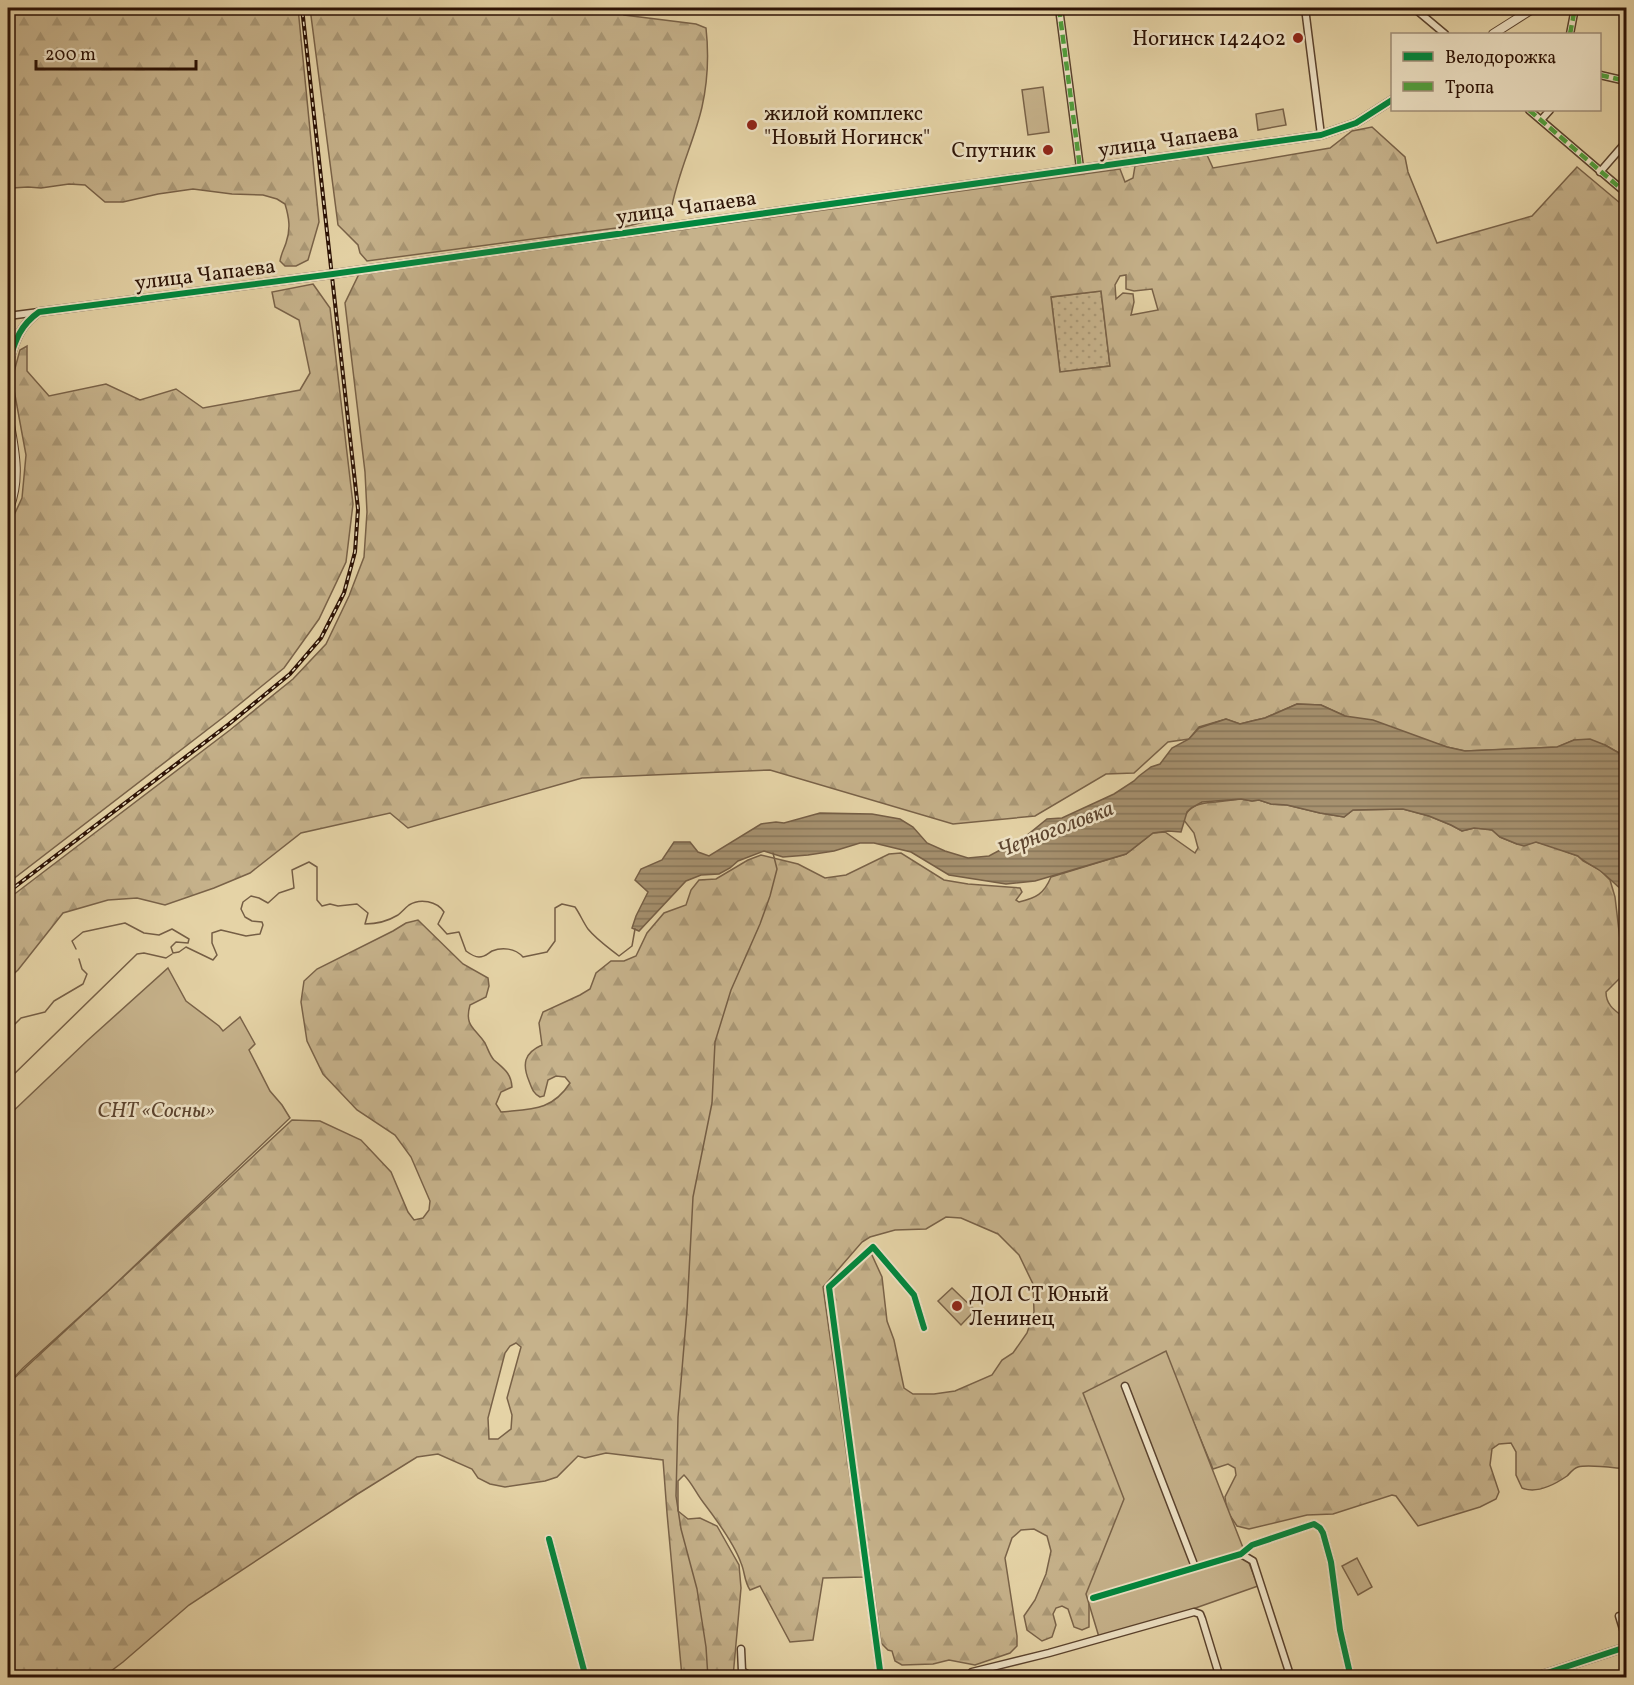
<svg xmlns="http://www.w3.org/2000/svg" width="1634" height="1685" font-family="Vollkorn,serif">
  <defs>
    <pattern id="grass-dots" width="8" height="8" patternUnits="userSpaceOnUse" patternTransform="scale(1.5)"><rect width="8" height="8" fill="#c6b28b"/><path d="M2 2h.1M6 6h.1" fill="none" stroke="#aa9876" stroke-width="1.8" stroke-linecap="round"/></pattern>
    <pattern id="forest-firs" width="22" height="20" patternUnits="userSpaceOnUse" patternTransform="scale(1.5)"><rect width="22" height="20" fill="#c6b28b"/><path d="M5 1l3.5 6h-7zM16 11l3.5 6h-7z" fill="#aa9876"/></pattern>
    <pattern id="water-rules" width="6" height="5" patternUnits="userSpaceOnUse" patternTransform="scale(1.5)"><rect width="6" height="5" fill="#a6916f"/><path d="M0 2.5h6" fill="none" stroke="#877559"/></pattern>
  </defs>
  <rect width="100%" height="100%" fill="#e5d3a6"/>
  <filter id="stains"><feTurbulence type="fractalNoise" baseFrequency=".00333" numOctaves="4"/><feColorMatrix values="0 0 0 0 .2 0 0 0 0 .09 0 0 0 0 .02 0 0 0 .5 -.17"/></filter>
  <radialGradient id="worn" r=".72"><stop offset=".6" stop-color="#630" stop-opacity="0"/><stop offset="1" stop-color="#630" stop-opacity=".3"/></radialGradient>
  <polygon fill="url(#grass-dots)" stroke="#796248" stroke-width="1.5" points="1101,291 1110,366 1060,372 1051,297"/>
  <g fill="url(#forest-firs)" stroke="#796248" stroke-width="1.5" fill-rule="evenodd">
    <path d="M 8,8 L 298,8 L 319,222 L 308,260 L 296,266 L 285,266 L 280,261 C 281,254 284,249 286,243 C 291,229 289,217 285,204 L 277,199 L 263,195 L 232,194 L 193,189 L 158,194 L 123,202 L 105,202 L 85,185 L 69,184 L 41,188 L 28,187 L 12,188 L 8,191 Z"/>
    <path d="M 310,8 L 614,8 L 624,15 L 696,24 L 706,28 C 709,55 708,80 702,107 C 694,142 677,174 671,211 L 668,216 L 624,227 L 367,261 L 360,253 L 358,245 L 338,225 Z"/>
    <path d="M 1372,127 L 1405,157 L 1408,172 L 1437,243 L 1532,216 L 1577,167 L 1626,208 L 1626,757 L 1605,745 L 1574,740 L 1558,747 L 1465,751 L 1447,747 L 1345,716 L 1321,705 L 1297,704 L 1265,718 L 1252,721 L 1240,724 L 1226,719 L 1199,727 L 1189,739 L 1168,742 L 1134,773 L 1106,774 L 1035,816 L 953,824 L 770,770 L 582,778 L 408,828 L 390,813 L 301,833 L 250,873 L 214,888 L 165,905 L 137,898 L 108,900 L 63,913 L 18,970 L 8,979 L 8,899 L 230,730 L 293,679 L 326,644 L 349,596 L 364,557 L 367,512 L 365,472 L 345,303 L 359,274 L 1120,169 L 1125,182 L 1133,178 L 1135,166 L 1207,155 L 1213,168 L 1330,148 L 1352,131 ZM 1126,275 L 1126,289 L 1134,291 L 1152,289 L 1158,310 L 1131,315 L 1134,302 L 1133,294 L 1123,293 L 1116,299 L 1115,285 L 1120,276 ZM 1101,291 L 1110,366 L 1060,372 L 1051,297 Z"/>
    <polygon points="313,284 330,308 353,504 346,562 319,619 284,668 225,716 8,883 8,528 22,498 26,455 12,379 20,350 27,346 27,371 49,396 106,384 140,400 176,389 203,408 300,390 310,373 299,320 275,307 272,292"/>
    <path d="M 1241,799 L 1252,801 L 1259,800 L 1271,804 L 1287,805 L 1320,813 L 1344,817 L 1353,810 L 1403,809 L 1429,816 L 1451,825 L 1462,831 L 1474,828 L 1487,829 L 1492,830 L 1500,837 L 1517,844 L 1536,842 L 1551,846 L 1578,856 L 1583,861 L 1600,870 L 1610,880 L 1615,897 L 1623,965 L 1621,977 L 1606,992 C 1606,1006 1616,1011 1626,1019 L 1626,1469 C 1614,1468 1589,1464 1578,1467 C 1574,1468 1570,1473 1567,1476 C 1554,1485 1537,1494 1522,1488 L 1516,1475 L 1516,1452 L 1511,1443 L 1499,1444 L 1492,1449 L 1490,1465 L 1499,1492 L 1496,1499 L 1480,1507 L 1418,1526 L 1396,1496 L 1392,1495 L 1333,1514 L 1307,1515 L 1249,1529 L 1237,1526 L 1227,1511 L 1225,1497 L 1236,1475 L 1235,1468 L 1228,1464 L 1213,1469 L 1173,1373 L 1140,1522 L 1089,1596 L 1089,1627 L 1082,1630 L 1074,1627 L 1068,1609 L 1062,1606 L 1056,1608 L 1053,1614 L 1056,1625 L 1052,1637 L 1042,1641 L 1027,1630 L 1024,1616 L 1035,1600 L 1046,1574 L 1051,1551 L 1047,1536 L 1034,1529 L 1021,1530 L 1012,1538 L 1005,1558 L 1017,1636 L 1017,1646 L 1010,1653 L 975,1665 L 949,1660 L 933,1664 L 902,1665 L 895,1661 L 892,1651 L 888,1650 L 881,1643 L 832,1289 L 871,1253 L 882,1277 L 887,1321 L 894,1340 L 904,1388 L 913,1394 L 934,1394 L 955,1391 L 992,1375 L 1002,1360 L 1013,1353 L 1027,1333 L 1034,1312 L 1033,1284 L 1019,1255 L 998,1234 L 961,1218 L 946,1217 L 926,1229 L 895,1230 L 870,1237 L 862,1242 L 823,1287 L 864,1577 L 823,1578 L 813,1640 L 790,1642 L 760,1586 L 750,1590 C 744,1581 745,1572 741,1563 C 734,1543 716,1519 703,1502 C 696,1493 692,1483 684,1475 L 678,1481 L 678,1511 L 688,1519 L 700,1518 L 717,1526 L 739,1565 L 741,1588 L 733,1677 L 682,1677 L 667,1513 L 663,1460 L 606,1453 L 585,1458 L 578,1456 L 557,1477 L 545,1481 L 505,1487 L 490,1484 L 478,1478 L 472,1469 L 438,1454 L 417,1457 L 356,1495 L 189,1605 L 123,1662 L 103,1677 L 8,1677 L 8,1384 L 292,1120 L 320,1121 L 361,1140 L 391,1172 L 408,1212 L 414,1220 L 423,1218 L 429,1210 L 430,1201 L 411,1157 L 395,1135 L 357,1110 L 323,1074 L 307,1041 L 301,1002 L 304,981 L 317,969 L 393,931 L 406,923 L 418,920 L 463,964 L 488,978 L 489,986 L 486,997 L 470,1005 C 464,1026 475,1028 485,1043 C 488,1049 490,1056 494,1060 C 504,1069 511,1073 512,1087 L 501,1092 L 496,1104 L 501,1112 C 531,1109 552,1111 570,1083 L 565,1077 L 556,1076 L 548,1080 L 544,1096 L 540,1097 C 533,1093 532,1089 529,1081 C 522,1064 524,1053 542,1045 L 539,1023 L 543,1012 L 580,995 L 590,989 L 596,973 L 611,961 L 624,961 L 636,956 L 647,933 L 664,913 L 686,905 L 691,890 L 699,880 L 716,879 L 748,860 L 761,855 L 798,864 L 825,878 L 846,875 L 889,854 L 901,853 L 944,880 L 968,884 L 1020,888 L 1022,892 L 1016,900 L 1019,902 C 1036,898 1044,894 1051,877 L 1126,854 L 1153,833 L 1165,832 L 1195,853 L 1198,848 L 1194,833 L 1183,819 C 1190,804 1201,803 1216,802 C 1224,801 1233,800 1241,799 ZM 516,1343 L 521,1347 L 507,1398 L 512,1415 L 511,1429 L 498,1439 L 489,1439 L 488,1418 L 505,1353 L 510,1346 Z"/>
  </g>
  <g fill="#c6b28b" stroke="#796248" stroke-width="1.5">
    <polygon points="1043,87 1049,132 1028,135 1022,90"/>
    <polygon points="1283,109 1286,125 1258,130 1256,114"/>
    <polygon points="168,968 186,1001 219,1026 223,1031 240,1017 255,1044 249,1050 270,1091 282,1105 290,1118 108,1291 23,1368 8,1384 8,1116 88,1040"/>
    <polygon points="952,1288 975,1310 961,1325 938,1301"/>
    <polygon points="1166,1351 1258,1586 1187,1611 1099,1637 1086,1594 1124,1499 1083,1393"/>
    <polygon points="1357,1558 1372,1587 1358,1595 1342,1566"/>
  </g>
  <path fill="url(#water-rules)" stroke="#755e45" stroke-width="1.5" d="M 1297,704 L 1321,705 L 1345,716 L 1373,720 L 1447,747 L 1465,751 L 1557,747 L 1574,740 L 1590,739 L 1605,745 L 1626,757 L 1626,893 C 1616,886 1609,877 1599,870 C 1592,865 1584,862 1578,856 L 1536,842 L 1524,846 L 1517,844 L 1500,837 L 1492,830 L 1474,828 L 1462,831 L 1451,825 L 1429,816 L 1403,809 L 1353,810 L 1344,817 L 1320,813 L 1287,805 L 1271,804 L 1259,800 L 1252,801 L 1241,799 L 1202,802 L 1191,808 L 1187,812 L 1181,832 L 1168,831 L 1153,833 L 1126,854 L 1035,881 L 1006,884 L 949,875 L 911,852 L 874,843 L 860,843 L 834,851 L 808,855 L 783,857 L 764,851 L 738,861 L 730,868 L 719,874 L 701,875 L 686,881 L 639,931 L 632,928 L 636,916 L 648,892 L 635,880 L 641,869 L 662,860 L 674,842 L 690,842 L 698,852 L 709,856 L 761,824 L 776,822 L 784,823 L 820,813 L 872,814 L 900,819 L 913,827 L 927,843 L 945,851 L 968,858 L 989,856 L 1026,836 L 1047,819 L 1062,818 L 1114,794 L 1134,781 L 1139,776 L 1151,767 L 1160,764 L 1172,748 L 1189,739 L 1199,728 L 1226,719 L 1240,724 L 1252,721 L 1265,718 Z"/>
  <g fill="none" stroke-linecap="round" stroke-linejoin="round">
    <g stroke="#755e45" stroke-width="1.5">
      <path d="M 76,949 L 72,941 L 83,932 L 125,923 L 144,933 L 159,935 L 172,929 L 189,939 L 188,943 L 176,942 L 171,947 L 173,953 L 179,952 L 186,947 L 213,960 L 217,955 L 212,943 L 212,933 L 221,930 L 246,936 L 260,934 L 263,925 L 262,922 L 252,921 L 245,917 L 241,909 L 243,902 L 251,896 L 259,898 L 268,903 L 279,893 L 294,888 L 292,870 L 309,862 L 317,867 L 317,900 L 322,906 L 330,904 L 338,906 L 357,904 L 368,913 L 365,924 C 377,924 388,921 398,915 C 402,912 405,908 409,905 C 420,898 437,901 444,912 L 438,924 L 447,934 L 459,932 L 466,951 C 470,954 474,957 479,957 C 485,957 487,954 492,951 C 502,947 515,948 523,957 L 547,952 L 555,941 L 555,908 L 562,904 L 575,907 C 580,914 583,922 588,929 C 597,940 609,948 619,956 L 632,946 L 635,929"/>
      <polyline points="8,1031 21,1018 45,1012 54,1001 83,984 87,974 82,969 79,959"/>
      <polyline points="8,1080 137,954 144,953 166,958 172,954"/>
      <polyline points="708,1678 706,1647 697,1589 681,1529 676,1496 678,1417 687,1310 693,1197 712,1103 715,1042 731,990 760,924 770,896 777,869 773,853"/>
    </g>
    <g stroke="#5a422d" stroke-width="9">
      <g id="minor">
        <polyline points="1059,8 1080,168"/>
        <polyline points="1305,8 1321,135"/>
        <polyline points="1414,8 1445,34"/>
        <polyline points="1570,34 1575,8"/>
        <polyline points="1600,75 1626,81"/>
        <polyline points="1529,110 1626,193"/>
        <polyline points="1541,120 1550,110"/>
        <polyline points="1600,172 1626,142"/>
        <polyline points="8,316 39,312"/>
        <polyline points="1125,1386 1195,1567"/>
        <polyline points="549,1539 586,1678"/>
        <polyline points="1241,1554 1253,1561 1291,1678"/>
        <polyline points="1093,1598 1241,1554 1252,1545 1314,1524 1320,1528 1323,1533 1331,1562 1340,1630 1351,1678"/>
        <polyline points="1619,1616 1626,1639"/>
        <path d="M 741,1649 L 742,1671 C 754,1680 770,1675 782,1678"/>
        <polyline points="881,1678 829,1287 873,1247 914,1295 924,1328"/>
        <polyline points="973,1678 972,1672 1049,1653 1194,1612 1200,1614 1202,1619 1220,1678"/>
      </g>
    </g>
    <g stroke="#5a422d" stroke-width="10">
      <g id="tertiary">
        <polyline points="1493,34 1534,8"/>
        <path d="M 8,364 C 15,342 19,326 39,312 L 333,274 L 1321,135 L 1356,123 L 1392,100"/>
        <path d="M 8,414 C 14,447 22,479 8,511"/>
        <polyline points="1532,1678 1626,1647"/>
      </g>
    </g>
    <use href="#minor" stroke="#eee2c5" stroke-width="6"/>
    <use href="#tertiary" stroke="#eee2c5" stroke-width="8"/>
    <g stroke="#2c1205" stroke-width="4">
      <polyline id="rail" points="8,892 229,724 290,674 321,638 344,593 355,552 358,509 302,8"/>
    </g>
    <use href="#rail" stroke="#eee2c5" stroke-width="1.5" stroke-dasharray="4.5" stroke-linecap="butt"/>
    <g stroke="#51a03d" stroke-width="4.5" stroke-dasharray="9 4.5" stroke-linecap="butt">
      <polyline points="1059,8 1080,168"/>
      <polyline points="1570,34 1575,8"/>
      <polyline points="1600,75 1626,81"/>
      <polyline points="1529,110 1626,193"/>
    </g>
    <g stroke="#eee2c5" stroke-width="10">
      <g id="cycleway">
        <path d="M 8,364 C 15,342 19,326 39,312 L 333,274 L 1321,135 L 1356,123 L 1392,100"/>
        <polyline points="549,1539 586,1678"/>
        <polyline points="1093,1598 1241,1554 1252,1545 1314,1524 1320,1528 1323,1533 1331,1562 1340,1630 1351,1678"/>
        <polyline points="881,1678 829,1287 873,1247 914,1295 924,1328"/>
        <polyline points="1532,1678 1626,1647"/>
      </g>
    </g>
    <use href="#cycleway" stroke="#00873e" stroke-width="6"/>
  </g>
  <g fill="#8f2418" stroke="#eee2c5" stroke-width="2">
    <circle cx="1298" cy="38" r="6"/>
    <circle cx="752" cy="125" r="6"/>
    <circle cx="1048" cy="150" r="6"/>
    <circle cx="957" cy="1306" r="6"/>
  </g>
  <g text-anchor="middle" stroke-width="5" stroke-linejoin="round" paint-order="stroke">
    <g font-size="21" fill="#2c1205" stroke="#eee2c5" text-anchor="end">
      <text x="1286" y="45">Ногинск 142402</text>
      <text x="764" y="120" text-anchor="start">жилой комплекс<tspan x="764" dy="24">"Новый Ногинск"</tspan></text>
      <text x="1036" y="157">Спутник</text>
      <text x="969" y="1301" text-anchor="start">ДОЛ СТ Юный<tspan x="969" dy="24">Ленинец</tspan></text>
    </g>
    <g font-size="21" fill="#2c1205" stroke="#eee2c5">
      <text transform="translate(1168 140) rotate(-8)" y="7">улица Чапаева</text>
      <text transform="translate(686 207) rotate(-8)" y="7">улица Чапаева</text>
      <text transform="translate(205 274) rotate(-7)" y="7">улица Чапаева</text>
    </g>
    <g font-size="21" font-style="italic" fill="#5a422d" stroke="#eee2c5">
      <text x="156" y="1117">СНТ «Сосны»</text>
    </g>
    <g font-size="22" font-style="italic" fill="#5d452f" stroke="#eee2c5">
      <text transform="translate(1055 828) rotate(-21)" y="8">Черноголовка</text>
    </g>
  </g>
  <rect width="1634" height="1685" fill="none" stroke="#e5d3a6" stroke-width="30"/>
  <rect x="9" y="9" width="1616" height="1667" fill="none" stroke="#2c1205" stroke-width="3"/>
  <rect x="15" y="15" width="1604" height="1655" fill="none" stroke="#2c1205" stroke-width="1.5"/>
  <rect x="1391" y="33" width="210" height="78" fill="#eee2c5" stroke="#a08f78" stroke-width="1.5"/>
  <rect x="1403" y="52" width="30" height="9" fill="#00873e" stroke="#a08f78" stroke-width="1.5"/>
  <text x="1445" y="63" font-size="18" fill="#2c1205">Велодорожка</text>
  <rect x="1403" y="82" width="30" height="9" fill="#51a03d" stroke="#a08f78" stroke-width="1.5"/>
  <text x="1445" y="93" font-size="18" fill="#2c1205">Тропа</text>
  <path d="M36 60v9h160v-9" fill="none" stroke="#2c1205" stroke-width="3"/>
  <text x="45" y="60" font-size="18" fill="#2c1205" stroke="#eee2c5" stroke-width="4.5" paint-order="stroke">200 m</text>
  <rect width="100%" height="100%" filter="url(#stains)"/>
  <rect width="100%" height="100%" fill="url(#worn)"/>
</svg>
